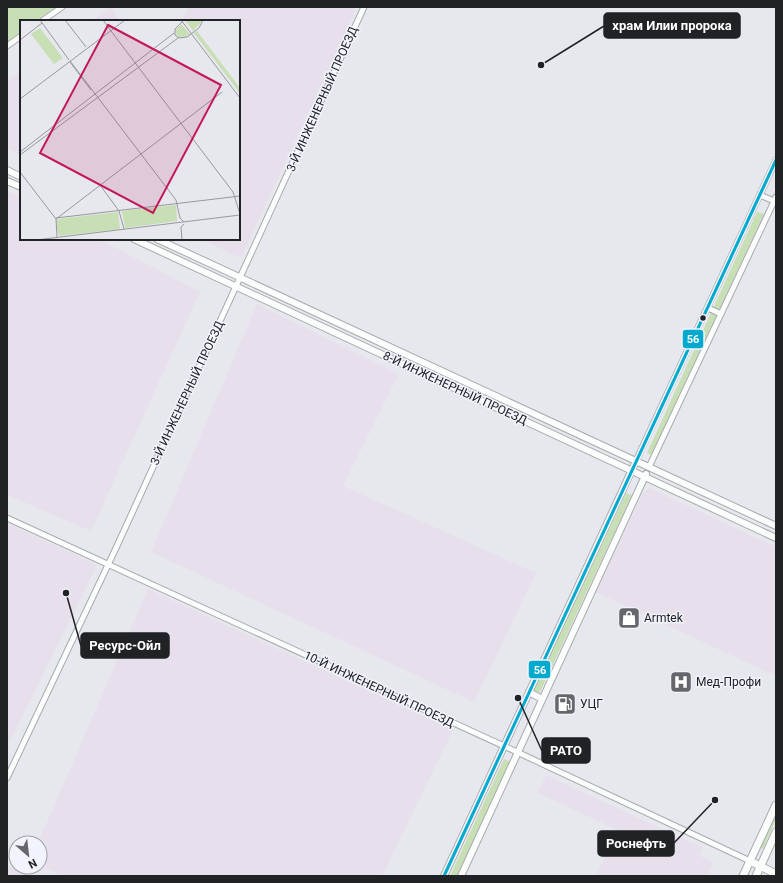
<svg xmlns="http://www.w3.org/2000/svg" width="783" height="883" font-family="Roboto,sans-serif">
  <rect width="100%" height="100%" fill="#e6e8ee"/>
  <g fill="#e7dfec">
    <polygon points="111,7 119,21 91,21"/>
    <polygon points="188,7 354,7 356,10 241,258 200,239 239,239 239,21 182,21"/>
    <polygon points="21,71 21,155 7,149 7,81"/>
    <polygon points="7,191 21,198 21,239 99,239 200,292 91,531 7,495"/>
    <polygon points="257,304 399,374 343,486 536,573 474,702 151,552"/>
    <polygon points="649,488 776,547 776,676 596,592 643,493"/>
    <polygon points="7,523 97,565 7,747"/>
    <polygon points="148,589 453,730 382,876 62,876 40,865 40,843 38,843"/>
    <polygon points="546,775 703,848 700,856 713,862 707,876 596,876 618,830 538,793"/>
    <polygon points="7,866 28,876 7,876"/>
  </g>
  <g fill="#c8deb5">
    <polygon points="7,7 56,7 36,21 21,21 21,32 7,42"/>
    <polygon points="757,212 764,214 651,455 647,453"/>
    <polygon points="626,493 632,495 540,692 538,693 534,692 534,689"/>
    <polygon points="504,759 511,762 457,876 450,876"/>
    <polygon points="776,814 776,819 763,849 760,847"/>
  </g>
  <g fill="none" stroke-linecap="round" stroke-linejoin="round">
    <g stroke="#a8aaae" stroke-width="7">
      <g id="minor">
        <polyline points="42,21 62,7"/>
        <polyline points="7,46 21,36"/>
        <polyline points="760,195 774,201"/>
        <polyline points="708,308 721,314"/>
        <polyline points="636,461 776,160"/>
        <polyline points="649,467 776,197"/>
        <polyline points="7,518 517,752 750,861"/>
        <polyline points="7,778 116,548 364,7"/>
      </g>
    </g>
    <g stroke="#a8aaae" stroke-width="8">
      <g id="tertiary">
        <polyline points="7,170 21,177"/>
        <polyline points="7,181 21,187"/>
        <polyline points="134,239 776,538"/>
        <polyline points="157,239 776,526"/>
        <polyline points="529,692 542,699"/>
        <polyline points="444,876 636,461"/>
        <polyline points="461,876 646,474"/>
      </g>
    </g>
    <g stroke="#a8aaae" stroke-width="9">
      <g id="secondary">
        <polyline points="750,861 776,874"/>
        <polyline points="743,876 776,805"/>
        <polyline points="756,876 776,832"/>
      </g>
    </g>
    <use href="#minor" stroke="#fbfcfc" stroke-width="5"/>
    <use href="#tertiary" stroke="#fbfcfc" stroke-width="6"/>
    <use href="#secondary" stroke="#fbfcfc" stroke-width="7"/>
    <g stroke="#f1f4fd" stroke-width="6">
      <polyline id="bus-1" points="444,876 776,160"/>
    </g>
    <use href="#bus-1" stroke="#00a9ce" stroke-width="3"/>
  </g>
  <defs>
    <g id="shop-square" transform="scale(1.15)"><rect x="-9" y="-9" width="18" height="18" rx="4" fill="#66676c" stroke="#f1f4fd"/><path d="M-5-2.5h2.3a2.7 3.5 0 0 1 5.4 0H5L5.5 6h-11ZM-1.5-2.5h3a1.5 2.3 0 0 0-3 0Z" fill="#fff"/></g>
    <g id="hospital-square" transform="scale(1.15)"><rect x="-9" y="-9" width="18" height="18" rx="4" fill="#66676c" stroke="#f1f4fd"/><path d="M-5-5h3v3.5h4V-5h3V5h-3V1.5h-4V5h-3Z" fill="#fff"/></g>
    <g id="fuel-square" transform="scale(1.15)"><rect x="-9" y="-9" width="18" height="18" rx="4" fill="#66676c" stroke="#f1f4fd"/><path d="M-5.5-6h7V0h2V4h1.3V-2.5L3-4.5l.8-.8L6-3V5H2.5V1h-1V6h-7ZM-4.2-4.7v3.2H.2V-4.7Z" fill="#fff"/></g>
  </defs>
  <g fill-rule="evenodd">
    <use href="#shop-square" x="629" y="618"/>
    <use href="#hospital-square" x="681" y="682"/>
    <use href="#fuel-square" x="565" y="704"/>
  </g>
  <circle fill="#212226" stroke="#f1f4fd" stroke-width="1.5" cx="703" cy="318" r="3.5"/>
  <g text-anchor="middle" stroke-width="3" stroke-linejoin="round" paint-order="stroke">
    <g font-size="12" fill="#212226" stroke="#f1f4fd">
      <text transform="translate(322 99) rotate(-66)" y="4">3-Й ИНЖЕНЕРНЫЙ ПРОЕЗД</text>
      <text transform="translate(455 388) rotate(25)" y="4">8-Й ИНЖЕНЕРНЫЙ ПРОЕЗД</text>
      <text transform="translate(187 393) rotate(-65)" y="4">3-Й ИНЖЕНЕРНЫЙ ПРОЕЗД</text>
      <text transform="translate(379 689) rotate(25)" y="4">10-Й ИНЖЕНЕРНЫЙ ПРОЕЗД</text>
    </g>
    <g font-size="12" fill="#212226" stroke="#f1f4fd" text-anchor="start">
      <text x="644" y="622">Armtek</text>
      <text x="696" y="686">Мед-Профи</text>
      <text x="580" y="708">УЦГ</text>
    </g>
  </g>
  <g transform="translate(20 20)">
    <rect width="220" height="220" fill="#e6e8ee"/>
    <path d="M 165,0 L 183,0 L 173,11 ZM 161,4 L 170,14 L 165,17 L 159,17 L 156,14 L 155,10 ZM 20,8 L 43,38 L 34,44 L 11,14 ZM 177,11 L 220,68 L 219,72 L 174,13 ZM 156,185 L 157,201 L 105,208 L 102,191 ZM 98,192 L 100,209 L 40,216 L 38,214 L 36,201 L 39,199 Z" fill="#c8deb5"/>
    <path fill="none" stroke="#97999e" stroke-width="1" d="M 20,0 L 49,40M 45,0 L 66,27M 83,0 L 91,11M 161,0 L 220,78M 164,0 L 155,9 L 155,15 L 159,18 L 167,17 L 179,8 L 183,0M 91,11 L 213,172 L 220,194M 0,20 L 22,3M 50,41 L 156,180 L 160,198 L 164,202M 50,42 L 71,70M 0,79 L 105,0M 0,132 L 154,13M 0,135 L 158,18M 0,152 L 36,199 L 37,217M 80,165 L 99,191 L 104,209M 36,198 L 220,176M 36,199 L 202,72M 16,220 L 220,195M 162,220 L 161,207 L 164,204"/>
    <path fill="#c2185b" fill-opacity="0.15" stroke="#c2185b" stroke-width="2" d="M 88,5 L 201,65 L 133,193 L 20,133 Z"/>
    <rect width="220" height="220" fill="none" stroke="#212226" stroke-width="2"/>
  </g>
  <path fill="none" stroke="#212226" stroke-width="1.5" d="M541 65L604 26M66 593L81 646M518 698L542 751M715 800L674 843"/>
  <g fill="#212226" stroke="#f1f4fd" stroke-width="1.5">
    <circle cx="541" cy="65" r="4"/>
    <circle cx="66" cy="593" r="4"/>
    <circle cx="518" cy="698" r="4"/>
    <circle cx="715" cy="800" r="4"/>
  </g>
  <g fill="#212226" stroke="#212226" stroke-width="1.5">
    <rect x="604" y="13" width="136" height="25" rx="4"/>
    <rect x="81" y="633" width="88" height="25" rx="4"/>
    <rect x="542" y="738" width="48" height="25" rx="4"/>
    <rect x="598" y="831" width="76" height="25" rx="4"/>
  </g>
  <g font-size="13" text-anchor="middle" font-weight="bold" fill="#fff">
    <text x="672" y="30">храм Илии пророка</text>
    <text x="125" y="650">Ресурс-Ойл</text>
    <text x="566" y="755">РАТО</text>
    <text x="636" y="848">Роснефть</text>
  </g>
  <g stroke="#f1f4fd" stroke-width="1.5">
    <rect x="682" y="329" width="22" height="20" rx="4" fill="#00a9ce"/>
    <rect x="528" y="660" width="23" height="19" rx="4" fill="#00a9ce"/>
  </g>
  <g font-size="11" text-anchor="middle" font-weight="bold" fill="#fff">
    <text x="693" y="343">56</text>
    <text x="540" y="674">56</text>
  </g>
  <rect width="783" height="883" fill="none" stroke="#212226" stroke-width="16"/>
  <g transform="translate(28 855) rotate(152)"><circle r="19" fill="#f1f4fd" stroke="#9ea0a7"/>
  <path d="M0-3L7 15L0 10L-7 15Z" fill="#66676c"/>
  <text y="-6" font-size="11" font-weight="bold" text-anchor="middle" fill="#212226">N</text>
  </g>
</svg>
